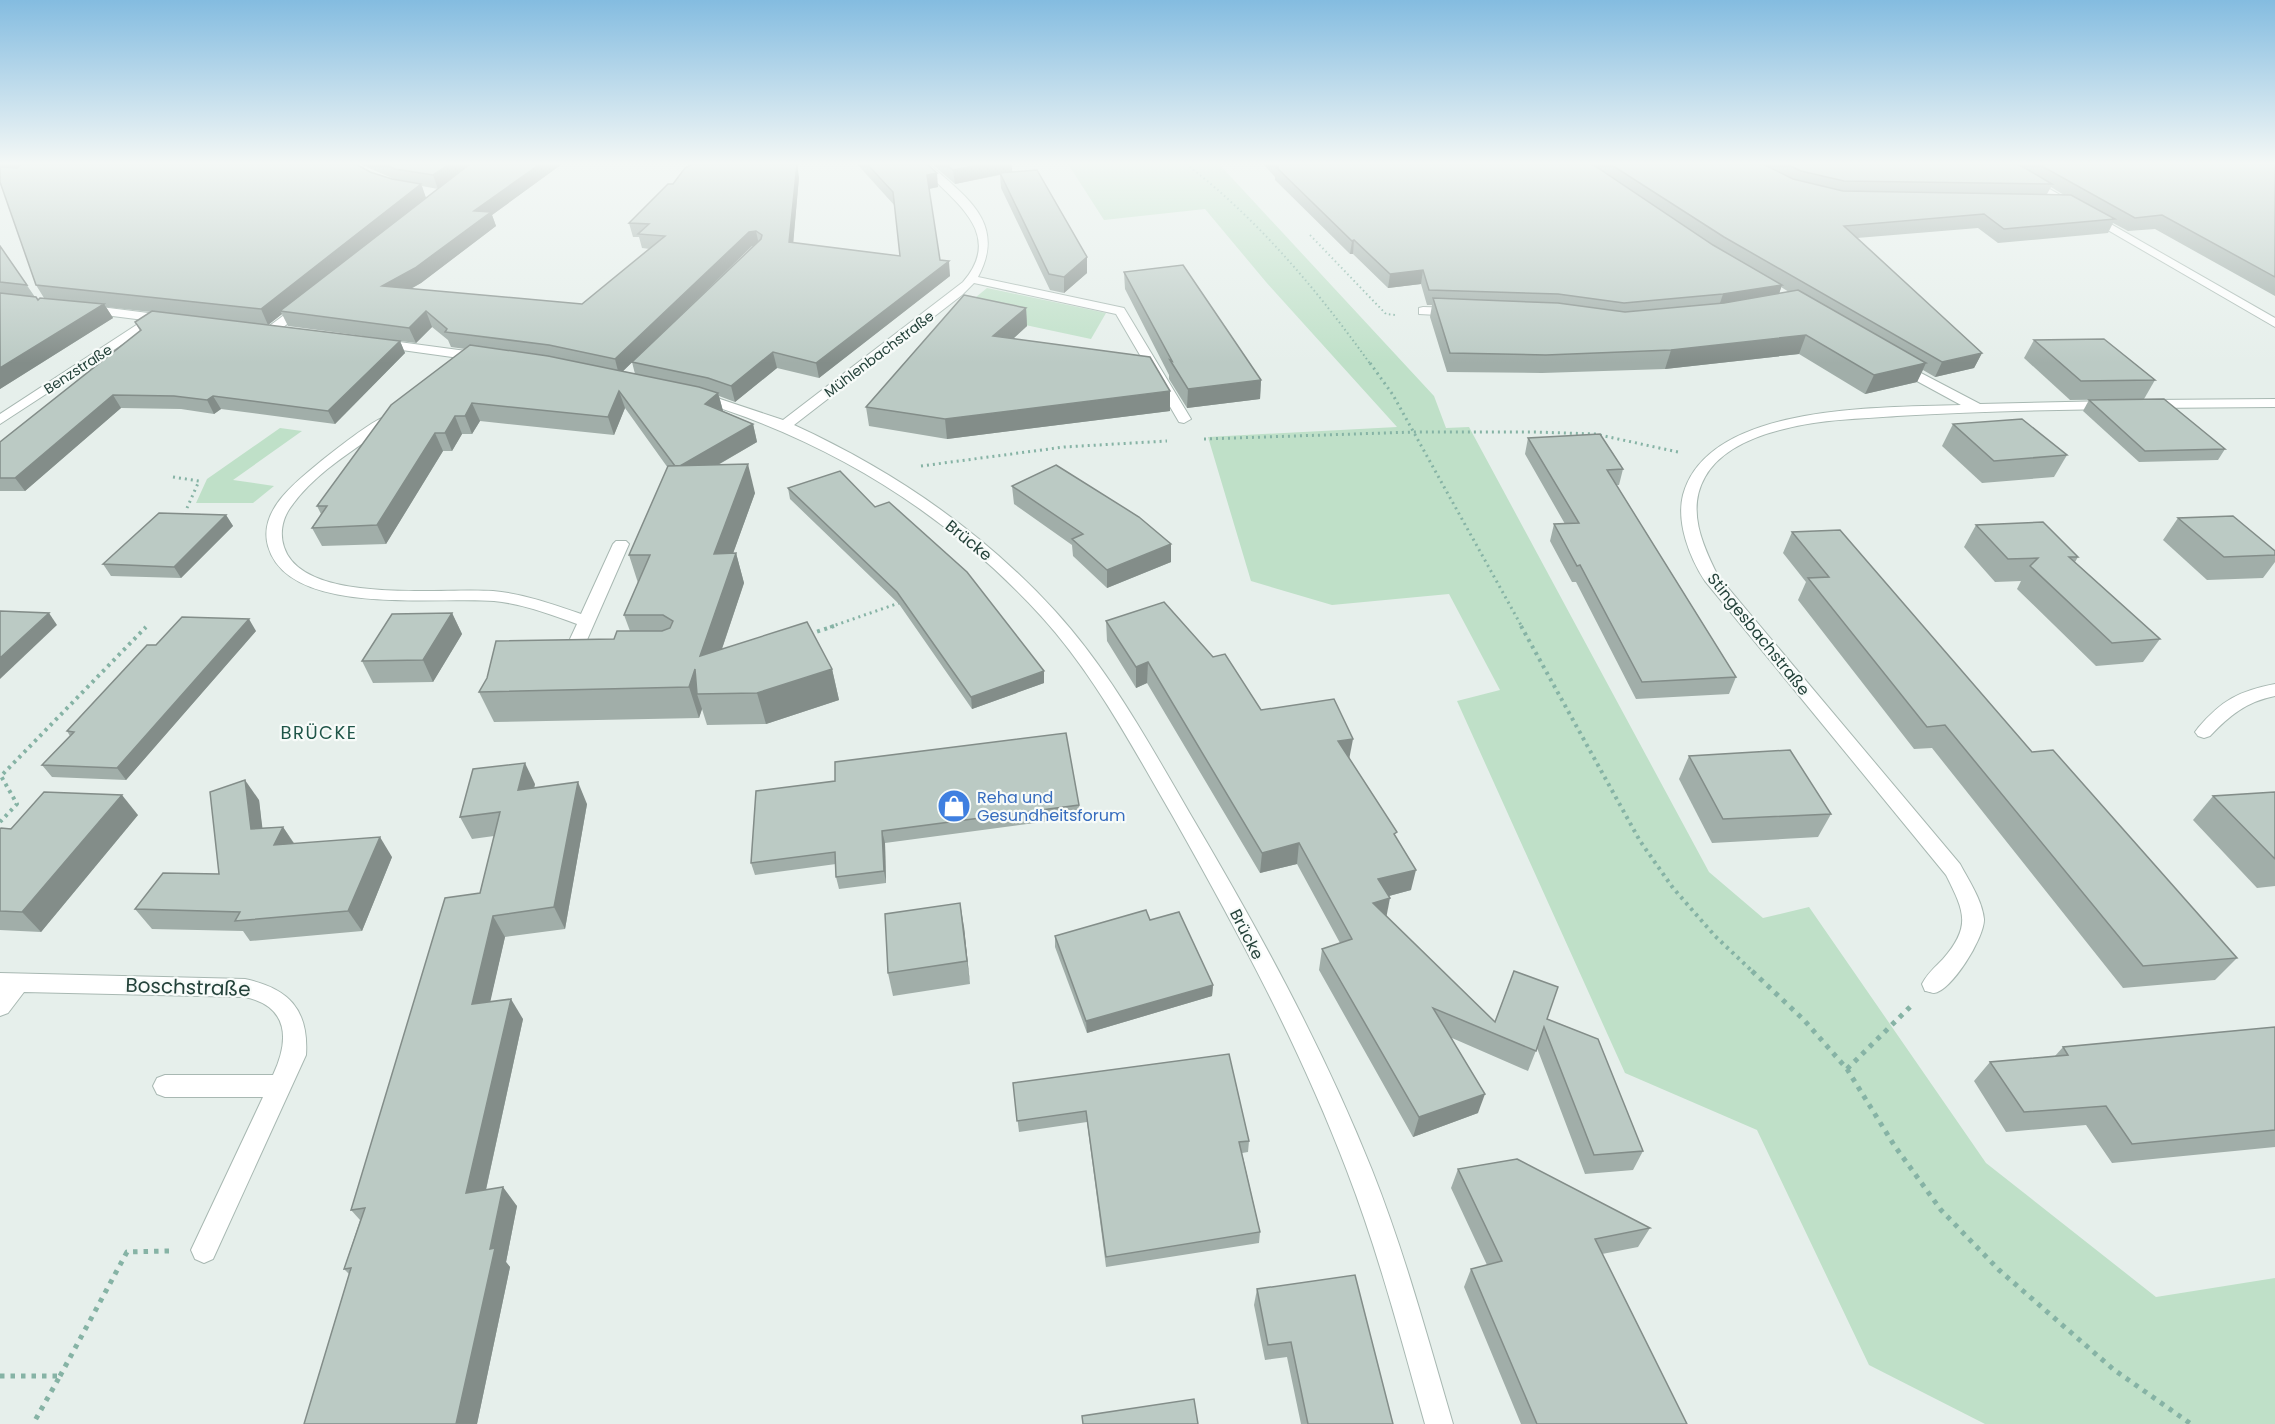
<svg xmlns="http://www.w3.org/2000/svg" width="2275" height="1424" font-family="Poppins,sans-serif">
  <rect width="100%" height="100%" fill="#e6efeb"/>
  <g fill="#bfe0c8">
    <polygon points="1068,164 1219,164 1434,396 1446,428 1469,427 1709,872 1763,918 1809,907 1986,1163 2156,1297 2275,1278 2275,1424 1985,1424 1869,1365 1757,1130 1625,1073 1457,701 1500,690 1449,594 1332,605 1251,581 1208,437 1397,427 1266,282 1205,209 1104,220"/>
    <polygon points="987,288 1106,313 1091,339 959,311"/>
    <polygon points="280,428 302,431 233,480 274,486 253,503 196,503 207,479"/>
  </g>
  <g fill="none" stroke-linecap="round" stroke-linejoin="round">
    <g stroke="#a8b8b2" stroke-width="2">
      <g id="minor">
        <path d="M 919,164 L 929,164 C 966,197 1007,223 978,277 L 1124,308 L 1191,419 L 1184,423 L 1179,422 L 1116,314 L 974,283 L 962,295 L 794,425 C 892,470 982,531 1055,611 C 1109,670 1149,743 1189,812 C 1257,927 1322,1045 1372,1170 C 1405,1253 1428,1339 1453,1424 L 1425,1424 C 1401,1339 1379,1254 1347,1171 C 1300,1047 1237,930 1172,815 C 1133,748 1094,674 1041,616 C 945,511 828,440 692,399 L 690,396 L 697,392 L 702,393 L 783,420 L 963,282 C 1007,231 949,199 919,164 Z"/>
        <polygon points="1994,164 2006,164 2275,318 2275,327"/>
        <polygon points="303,301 307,302 307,308 276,333 268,333 268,327"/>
        <polygon points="85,305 172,316 174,319 168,323 158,321 0,424 0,414 144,320 81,312 79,309"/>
        <polygon points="1423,307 1456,308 1462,312 1456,316 1419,314 1419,308"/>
        <polygon points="377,339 481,353 487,357 481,361 373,346 371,343 373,340"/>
        <path d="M 1898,361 L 1980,404 L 2111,401 L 2118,405 L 2111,409 C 2040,410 1968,412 1897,416 C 1860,419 1821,419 1784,429 C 1755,436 1720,450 1705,477 C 1686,510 1703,546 1718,576 L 1960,864 C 1969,881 1982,900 1984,919 C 1985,937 1951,992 1934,993 C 1932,993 1927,991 1925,991 L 1922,984 C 1927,974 1935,967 1943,959 C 1972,926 1964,911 1946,875 L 1705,581 C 1690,558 1676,523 1683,495 C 1708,402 1885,408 1961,405 L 1893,368 L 1892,365 Z"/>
        <polygon points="2275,399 2275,407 2148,408 2141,404 2148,400"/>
        <path d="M 387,416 L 392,417 L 394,420 L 392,423 C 359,447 318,470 293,504 C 283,516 279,532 284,547 C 303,606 444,587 493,591 C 524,594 552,604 581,614 L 613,544 L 616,541 L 626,541 L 629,544 L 583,649 L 589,654 L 586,658 L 566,658 L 563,654 L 577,624 C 549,614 523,604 494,601 C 438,596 288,618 268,546 C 258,510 296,482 320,462 C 334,451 372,420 387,416 Z"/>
        <path d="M 2275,684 L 2275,696 C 2246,702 2230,715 2210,736 L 2204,738 L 2198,736 L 2195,732 L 2198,728 C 2222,700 2239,691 2275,684 Z"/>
        <path d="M 0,973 L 245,979 C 288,988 309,1009 306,1055 L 213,1259 L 204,1263 L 195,1259 L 191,1250 L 263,1097 L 165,1097 L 157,1094 L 153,1086 L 157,1078 L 165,1075 L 273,1075 C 289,1041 290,1007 245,997 L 24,992 L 8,1013 L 0,1016 Z"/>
      </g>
    </g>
    <g stroke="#86b3a5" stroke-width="2" stroke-dasharray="1.5 3" stroke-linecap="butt">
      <path d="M 1186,164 C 1258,219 1318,291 1371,365"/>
      <polyline points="1310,235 1386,314 1395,315"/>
    </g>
    <g stroke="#86b3a5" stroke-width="3" stroke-dasharray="2 4" stroke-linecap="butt">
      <polyline points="1370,363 1393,395 1522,627"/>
      <polyline points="1204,439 1414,432 1535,432 1595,434 1678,452"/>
      <polyline points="921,466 1064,447 1167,441"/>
      <polyline points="173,477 199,481 187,508"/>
      <polyline points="830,627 902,602"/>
    </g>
    <g stroke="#86b3a5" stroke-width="4" stroke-dasharray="3 4.5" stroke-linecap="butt">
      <polyline points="1521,626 1640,841 1673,888 1715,936 1753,972"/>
      <polyline points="810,634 834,626"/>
      <polyline points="0,822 17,804 1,776 146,627"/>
    </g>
    <g stroke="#86b3a5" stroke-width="5" stroke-dasharray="4.5 6" stroke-linecap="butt">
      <polyline points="1752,971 1804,1020 1847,1069 1894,1145 1941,1210 1999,1270 2113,1369 2191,1424"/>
      <polyline points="1847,1069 1911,1006"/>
      <polyline points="0,1376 60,1376 33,1424"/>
      <polyline points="60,1376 127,1252 169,1251"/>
    </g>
    <use href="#minor" fill="#fff" fill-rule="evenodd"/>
  </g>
  <g fill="#a1aea9" fill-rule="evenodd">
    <path d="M 0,164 L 356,164 L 370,172 L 394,179 L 360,164 L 562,164 L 492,215 L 496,226 L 421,283 L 411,289 L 582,304 L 650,249 L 642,248 L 639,237 L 633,237 L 629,223 L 673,184 L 799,177 L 793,243 L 900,256 L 895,206 L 857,164 L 927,164 L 938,187 L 929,189 L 940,260 L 950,276 L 819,378 L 777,368 L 735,402 L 719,396 L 723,411 L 753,424 L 757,442 L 718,465 L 755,493 L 733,553 L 736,553 L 744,583 L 722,649 L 832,669 L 839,700 L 766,724 L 707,725 L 702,709 L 699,718 L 494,722 L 479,692 L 614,639 L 630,631 L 624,615 L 638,583 L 629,555 L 668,468 L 625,408 L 614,435 L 480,421 L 472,434 L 462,434 L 452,451 L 443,451 L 386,544 L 322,546 L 312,528 L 321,514 L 317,506 L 465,349 L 451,347 L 448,340 L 432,327 L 416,343 L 400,341 L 405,353 L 335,424 L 221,409 L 214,414 L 181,409 L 121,408 L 25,491 L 0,491 L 0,442 L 140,331 L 135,322 L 151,312 L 106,307 L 113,318 L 0,389 L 0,246 L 35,297 L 38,300 L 44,298 L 36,285 L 0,182 ZM 422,186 L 438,189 L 426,198 ZM 752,246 L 753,246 L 676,320 ZM 282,314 L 288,326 L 378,338 L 268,325 ZM 632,362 L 635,374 L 623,371 Z"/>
    <polygon points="932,164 1012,164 1012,172 1087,273 1064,293 1050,290 1001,188 1000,175 955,184"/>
    <path d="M 1263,164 L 2275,164 L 2275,296 L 2155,229 L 2128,231 L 2113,223 L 2108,233 L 1998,243 L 1978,228 L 1857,238 L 1982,353 L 1974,368 L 1935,377 L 1923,370 L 1917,382 L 1865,394 L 1799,354 L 1665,369 L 1542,373 L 1447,372 L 1430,317 L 1432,305 L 1427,305 L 1421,284 L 1388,288 L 1353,254 L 1350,254 L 1275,180 L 1275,177 ZM 2051,187 L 2064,195 L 2047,194 ZM 1781,287 L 1789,292 L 1779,294 Z"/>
    <polygon points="1124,272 1261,380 1260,399 1187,408 1169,379 1169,375 1125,289"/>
    <polygon points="1026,308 1027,326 1013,339 1170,391 1170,411 947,439 869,426 866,407"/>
    <polygon points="2034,340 2155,380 2144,399 2070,400 2024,358"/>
    <polygon points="2089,400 2225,449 2218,460 2139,462 2083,411"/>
    <polygon points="1953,424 2067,455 2054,477 1982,483 1942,446"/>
    <polygon points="1528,438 1623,469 1619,485 1616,485 1736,677 1729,694 1636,699 1576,582 1572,582 1550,541 1554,524 1565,524 1525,454"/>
    <polygon points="1012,486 1171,562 1107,588 1073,556 1072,545 1014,504"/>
    <polygon points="788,488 875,507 1044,683 972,709 899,604 790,499"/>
    <polygon points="226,515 233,526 181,578 111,576 103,564"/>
    <polygon points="2178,518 2275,551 2275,562 2263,578 2207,580 2163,540"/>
    <polygon points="1976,525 2078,557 2075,562 2160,639 2143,662 2096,666 2017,589 2021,581 1995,582 1964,547"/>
    <polygon points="1792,532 2032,752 2237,958 2215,980 2123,988 1932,748 1914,749 1798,600 1806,582 1783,553"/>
    <polygon points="452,613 462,634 433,682 373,683 362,661"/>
    <polygon points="1106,621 1213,657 1261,710 1349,758 1396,838 1411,890 1389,896 1386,916 1495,1022 1547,1019 1643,1151 1633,1170 1585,1174 1537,1048 1528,1071 1452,1038 1478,1113 1413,1137 1319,970 1322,949 1340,943 1297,864 1260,873 1147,683 1136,688 1107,641"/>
    <polygon points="256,631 126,780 52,777 42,765 70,736 67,731 156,645"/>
    <polygon points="1689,756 1831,814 1818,837 1712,843 1679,779"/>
    <polygon points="835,781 1079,805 1080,817 885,843 886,883 839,889 836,877 836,864 755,875 751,863"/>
    <polygon points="535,784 534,788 587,804 565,929 505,937 490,1001 523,1019 486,1190 517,1206 506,1262 510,1267 477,1424 304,1424 349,1274 344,1269 360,1220 351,1210 480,893 494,836 472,839 460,817"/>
    <polygon points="2275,792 2275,886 2257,888 2193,820 2213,796"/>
    <polygon points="259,800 262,828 283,827 294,843 392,857 362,931 250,941 243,931 152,929 135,909 219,874"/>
    <polygon points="138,815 41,932 0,930 0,829"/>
    <polygon points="1150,920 1213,985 1212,996 1087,1033 1055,947 1055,936"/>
    <polygon points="964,927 970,984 893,996 888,973"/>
    <polygon points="2275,1027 2275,1147 2112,1163 2086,1125 2006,1132 1974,1081 1990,1062 2055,1056 2063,1047"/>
    <polygon points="1013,1083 1249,1141 1248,1152 1242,1153 1260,1232 1259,1243 1106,1267 1087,1122 1019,1132"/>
    <polygon points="1458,1169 1650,1228 1638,1247 1602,1254 1687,1424 1521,1424 1464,1287 1471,1269 1487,1265 1451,1188"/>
    <polygon points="1257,1289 1393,1424 1301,1424 1287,1357 1265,1360 1254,1305"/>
  </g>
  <g fill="#838d89">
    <polygon points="450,164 473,164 438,189 433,175"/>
    <polygon points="540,164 562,164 492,215 496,226 421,283 388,301 382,286 474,211"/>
    <polygon points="797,164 799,177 792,257 789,242"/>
    <polygon points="986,164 1012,164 1012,172 955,184 953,170"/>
    <polygon points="937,173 938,187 928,189 927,175"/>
    <polygon points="421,184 426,198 280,311 282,314 268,325 261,309"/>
    <polygon points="756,231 759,245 752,246 619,375 615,359 749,232"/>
    <polygon points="1354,240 1353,254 1350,254 1352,241"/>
    <polygon points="1087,257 1087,273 1064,293 1064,277"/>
    <polygon points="949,261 950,276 819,378 816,363"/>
    <polygon points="1423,270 1421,284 1388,288 1390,274"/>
    <polygon points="1782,285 1777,300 1718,309 1723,294"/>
    <polygon points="104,304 113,318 0,389 0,368"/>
    <polygon points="1026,308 1027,326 995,355 993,336"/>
    <polygon points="426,311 432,327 416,343 409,328"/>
    <polygon points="1806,335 1799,354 1665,369 1671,350"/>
    <polygon points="400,341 405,353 335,424 328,411"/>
    <polygon points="773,352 777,368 735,402 731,386"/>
    <polygon points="1982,353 1974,368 1935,377 1942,362"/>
    <polygon points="1926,363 1917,382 1865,394 1874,375"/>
    <polygon points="1261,380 1260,399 1187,408 1188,389"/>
    <polygon points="619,391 625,408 614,435 608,417"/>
    <polygon points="1170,391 1170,411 947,439 945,419"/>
    <polygon points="718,393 723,411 705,404"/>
    <polygon points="113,395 121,408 25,491 15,478"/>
    <polygon points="213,396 221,409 214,414 207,400"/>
    <polygon points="472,403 480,421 472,434 465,416"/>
    <polygon points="455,416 462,434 452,451 445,433"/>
    <polygon points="753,424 757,442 681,486 676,468"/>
    <polygon points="435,433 443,451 386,544 377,525"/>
    <polygon points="748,464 755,493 722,584 714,554"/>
    <polygon points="226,515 233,526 181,578 174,567"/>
    <polygon points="1171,544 1171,562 1107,588 1107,570"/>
    <polygon points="736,553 744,583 709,687 700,656"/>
    <polygon points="49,613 57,625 0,679 0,658"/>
    <polygon points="452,613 462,634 433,682 423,660"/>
    <polygon points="249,619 256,631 126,780 117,768"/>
    <polygon points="1148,662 1147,683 1136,688 1136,667"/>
    <polygon points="695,669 697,694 702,709 699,718 689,687"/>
    <polygon points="832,669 839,700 766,724 757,693"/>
    <polygon points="1044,671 1044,683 972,709 971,697"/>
    <polygon points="1353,739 1349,760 1338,741"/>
    <polygon points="525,763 535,784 528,811 518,790"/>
    <polygon points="245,780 259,800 265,849 251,829"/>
    <polygon points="578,782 587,804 565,929 554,907"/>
    <polygon points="122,795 138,815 41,932 22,912"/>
    <polygon points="283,827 296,847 274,845"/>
    <polygon points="882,831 885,843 886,883 884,871"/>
    <polygon points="380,837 392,857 362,931 348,911"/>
    <polygon points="1299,843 1297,864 1260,873 1262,853"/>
    <polygon points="1416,870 1411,890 1374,900 1378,879"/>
    <polygon points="1390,898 1386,919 1373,903"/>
    <polygon points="960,903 964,927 970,984 967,961"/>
    <polygon points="493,916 505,937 485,1025 472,1004"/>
    <polygon points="1213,985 1212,996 1087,1033 1086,1021"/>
    <polygon points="511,999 523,1019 481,1212 466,1193"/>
    <polygon points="1485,1094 1478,1113 1413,1137 1419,1117"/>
    <polygon points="503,1187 517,1206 506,1262 510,1267 477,1424 456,1424 490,1249"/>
  </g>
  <g fill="#bbcac4" stroke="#838d89" stroke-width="1.5">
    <polygon points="22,164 356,164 370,172 392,179 421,184 261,309 36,285 0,182 0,167 17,168"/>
    <polygon points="384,164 450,164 433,175 395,169"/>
    <polygon points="470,164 540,164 474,211 491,212 415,268 382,286 582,304 665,236 638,234 649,224 629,223 668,184 673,184 685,168 692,164 797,164 789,242 900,256 893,192 867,164 927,164 937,173 927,175 940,260 949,261 816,363 773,352 731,386 708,378 632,362 761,239 762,235 756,231 749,232 615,359 549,345 445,332 447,329 426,311 409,328 280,311"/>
    <polygon points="946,164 986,164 953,170"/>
    <polygon points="1276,164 1592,164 1713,245 1782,285 1723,294 1624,303 1558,294 1429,290 1423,270 1390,274 1354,240 1352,241 1276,167 1278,167"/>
    <polygon points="1610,164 1763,164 1793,179 1843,191 2071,195 2115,219 2004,229 1984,214 1844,226 1982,353 1942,362 1724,237"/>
    <polygon points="1787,164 2018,164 2052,184 1844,181 1801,171"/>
    <polygon points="2038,164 2275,164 2275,277 2162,215 2135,218"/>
    <polygon points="1037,170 1087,257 1064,277 1049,274 1000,173"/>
    <polygon points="0,246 27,285 0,282"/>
    <polygon points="1183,265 1261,380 1188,389 1170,360 1172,361 1124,272"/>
    <polygon points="1798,290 1926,363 1874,375 1806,335 1671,350 1546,355 1450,353 1433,298 1558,303 1625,312 1724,303"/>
    <polygon points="0,293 36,297 38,300 40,298 104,304 0,368"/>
    <polygon points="964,295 1026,308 993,336 1150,357 1170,391 945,419 866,407"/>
    <polygon points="152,311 400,341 328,411 213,396 207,400 174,396 113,395 15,478 0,478 0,442 141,330 135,322"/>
    <polygon points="2104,339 2155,380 2081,381 2034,340"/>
    <polygon points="470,345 548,356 699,387 718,393 705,404 753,424 680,466 675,466 619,391 608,417 472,403 465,416 455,416 445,433 435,433 377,525 312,528 327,506 317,506 391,405"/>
    <polygon points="2164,399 2225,449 2145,451 2089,400"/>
    <polygon points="2022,419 2067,455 1994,461 1953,424"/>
    <polygon points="1600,434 1623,469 1607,470 1736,677 1642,682 1580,565 1577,566 1554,524 1579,523 1528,438"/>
    <polygon points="748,464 714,554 736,553 700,656 807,622 832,669 757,693 697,694 695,669 689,687 479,692 487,678 496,641 614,639 617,631 662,631 670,628 673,621 663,615 624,615 650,555 629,555 668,466"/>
    <polygon points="1056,465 1139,517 1171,544 1107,570 1072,539 1083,534 1012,486"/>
    <polygon points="840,471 875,507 889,502 967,572 1044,671 971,697 897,592 788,488"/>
    <polygon points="159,513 226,515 174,567 103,564"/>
    <polygon points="2233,516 2275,551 2275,555 2224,557 2178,518"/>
    <polygon points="2043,522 2078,557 2069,557 2160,639 2112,643 2030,566 2038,558 2008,559 1976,525"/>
    <polygon points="1840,530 2032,752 2053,750 2237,958 2143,966 1945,725 1927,727 1808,578 1829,577 1792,532"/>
    <polygon points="1164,602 1213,657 1225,654 1261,710 1334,699 1353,739 1338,741 1397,832 1394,834 1416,870 1378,879 1390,898 1373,903 1495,1022 1514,971 1558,987 1547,1019 1598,1039 1643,1151 1594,1155 1544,1027 1536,1051 1433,1008 1485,1094 1419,1117 1322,949 1352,939 1299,843 1262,853 1148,662 1136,667 1106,621"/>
    <polygon points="0,611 49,613 0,658"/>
    <polygon points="452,613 423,660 362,661 392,614"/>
    <polygon points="182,617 249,619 117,768 42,765 74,732 67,731 147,645 156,645"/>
    <polygon points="1066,733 1079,805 882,831 884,871 836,877 835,852 751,863 756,791 835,781 835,762"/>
    <polygon points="1790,750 1831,814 1723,819 1689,756"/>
    <polygon points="525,763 518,790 578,782 554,907 493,916 472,1004 511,999 466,1193 503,1187 490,1249 495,1248 456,1424 304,1424 351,1268 344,1269 365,1208 351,1210 445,898 480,893 500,812 460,817 473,769"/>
    <polygon points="245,780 251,829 283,827 274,845 380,837 348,911 235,921 240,912 135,909 163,873 219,874 210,792"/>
    <polygon points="44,792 122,795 22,912 0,911 0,829 1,828 11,829"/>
    <polygon points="2275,792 2275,859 2213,796"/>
    <polygon points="960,903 967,961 888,973 885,914"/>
    <polygon points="1146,910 1150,920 1179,912 1213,985 1086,1021 1055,936"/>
    <polygon points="2275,1027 2275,1130 2132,1144 2106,1106 2024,1112 1990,1062 2068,1055 2063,1047"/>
    <polygon points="1229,1054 1249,1141 1239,1142 1260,1232 1106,1257 1086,1111 1017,1121 1013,1083"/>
    <polygon points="1517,1159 1650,1228 1595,1239 1687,1424 1537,1424 1471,1269 1502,1261 1458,1169"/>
    <polygon points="1355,1275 1393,1424 1308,1424 1291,1342 1268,1345 1257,1289"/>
    <polygon points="1194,1399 1198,1424 1083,1424 1082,1416"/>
  </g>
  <linearGradient id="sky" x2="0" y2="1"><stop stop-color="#84bce0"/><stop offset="0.45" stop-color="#f4f8f6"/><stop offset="1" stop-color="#f4f8f6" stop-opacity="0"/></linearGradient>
  <rect width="2275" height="363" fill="url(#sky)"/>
  <defs>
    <g id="shop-disc" transform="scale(1.725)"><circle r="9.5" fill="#3f7fe0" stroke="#f7fbf9"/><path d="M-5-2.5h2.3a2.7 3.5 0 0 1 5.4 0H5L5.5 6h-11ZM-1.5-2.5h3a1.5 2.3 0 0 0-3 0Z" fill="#fff"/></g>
  </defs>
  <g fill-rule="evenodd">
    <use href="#shop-disc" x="954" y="806"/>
  </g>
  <g text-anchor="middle" stroke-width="4.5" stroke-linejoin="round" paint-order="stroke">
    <g font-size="14" fill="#24423a" stroke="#f7fbf9">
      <text transform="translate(879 354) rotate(-37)" y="5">Mühlenbachstraße</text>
      <text transform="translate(78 369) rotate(-33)" y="5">Benzstraße</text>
    </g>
    <g font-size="16" fill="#24423a" stroke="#f7fbf9">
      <text transform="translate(969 540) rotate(39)" y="6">Brücke</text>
      <text transform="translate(1759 634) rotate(51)" y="6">Stingesbachstraße</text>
      <text transform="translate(1247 934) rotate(63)" y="6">Brücke</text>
    </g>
    <g font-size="16" fill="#366cbe" stroke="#f7fbf9" text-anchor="start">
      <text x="977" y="803">Reha und<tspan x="977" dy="18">Gesundheitsforum</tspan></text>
    </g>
    <g font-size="18" letter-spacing="1.5" fill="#1f5548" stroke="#f7fbf9">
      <text x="319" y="739">BRÜCKE</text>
    </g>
    <g font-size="20" fill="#24423a" stroke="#f7fbf9">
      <text transform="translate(188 987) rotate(2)" y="7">Boschstraße</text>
    </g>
  </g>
</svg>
